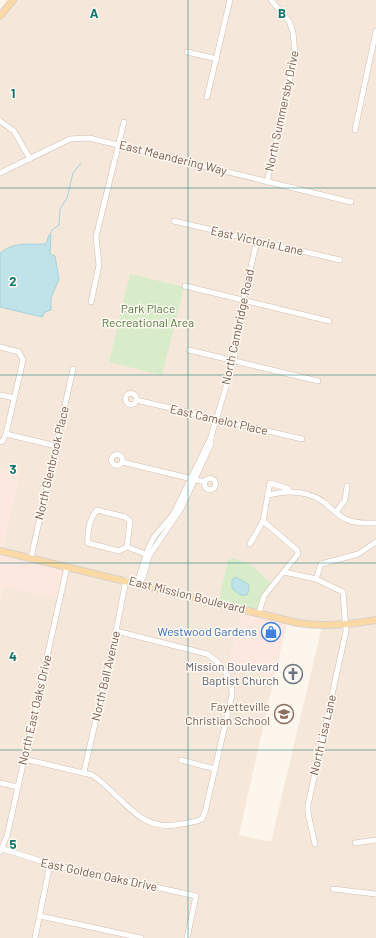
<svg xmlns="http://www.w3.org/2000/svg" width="376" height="938" font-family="Barlow,sans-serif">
  <rect width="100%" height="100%" fill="#fdf6ec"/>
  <path fill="#f5e8da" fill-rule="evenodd" d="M 13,0 L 376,0 L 376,938 L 0,938 L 0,602 L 4,587 L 2,551 L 20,472 L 0,468 L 0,16 ZM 228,560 L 234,560 L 252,565 L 273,585 L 262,599 L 259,613 L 322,626 L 271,842 L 239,835 L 274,678 L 228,665 L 243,609 L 218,603 Z"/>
  <g fill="#fde8e0">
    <polygon points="0,468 20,472 2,551 67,567 60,599 4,587 0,602"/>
    <polygon points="243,609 288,620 274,678 228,665"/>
  </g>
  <g fill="#d8ecc9">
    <polygon points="130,274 184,287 162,375 109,362"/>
    <polygon points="233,558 252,565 273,585 264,596 259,613 218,603 228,560"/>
  </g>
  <g fill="#bfe3e8" stroke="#a5d3da">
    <path d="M 49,235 L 51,235 L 50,254 L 55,256 L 59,279 L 51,298 L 51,310 L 45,312 L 42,317 L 0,307 L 0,253 C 16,241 27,245 46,244 Z"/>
    <polygon points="236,577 248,584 249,590 247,595 240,595 232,588 232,580"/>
  </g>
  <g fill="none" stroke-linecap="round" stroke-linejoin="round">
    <polyline stroke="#a5d3da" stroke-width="1" points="50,235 52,230 59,225 60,209 67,198 73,173 81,163"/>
    <g stroke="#d1beb0" stroke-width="6">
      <g id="minor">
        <polyline points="187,52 217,59"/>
        <polyline points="207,97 230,0"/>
        <polyline points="0,121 14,131 30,159"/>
        <polyline points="355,130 376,31"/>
        <polyline points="0,173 70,139 89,138 351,202"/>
        <polyline points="267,182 295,55 293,32 289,21 271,0"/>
        <polyline points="174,221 340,260"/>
        <polyline points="185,286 329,321"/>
        <polyline points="91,302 99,265 96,237 124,122"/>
        <polyline points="0,347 19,352 23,360 6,434 3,441 0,442"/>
        <polyline points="189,350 318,381"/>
        <circle cx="131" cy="399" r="5.5"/>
        <polyline points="0,395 14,398"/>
        <polyline points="136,400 302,439"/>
        <polyline points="6,434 56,446"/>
        <circle cx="117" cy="460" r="5.5"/>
        <polyline points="122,462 205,482"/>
        <circle cx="210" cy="484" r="5.5"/>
        <path d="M 268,495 C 288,490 308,490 325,503 C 332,509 339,517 348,520 C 356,524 367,523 376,523"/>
        <path d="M 97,510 L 125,517 L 130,521 L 127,547 L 119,551 L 88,543 C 87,531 90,518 97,510 Z"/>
        <polyline points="336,512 345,500 347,486"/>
        <polyline points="250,544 263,521 270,483 289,489"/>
        <polyline points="127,547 148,555"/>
        <polyline points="31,558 73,369"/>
        <polyline points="284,572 316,579 343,592 346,631 308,805 308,813 315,844"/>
        <polyline points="316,579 321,564 358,554 376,542"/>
        <polyline points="139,583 143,578 149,556 182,507 211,444 211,437 234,360 243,301 257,240"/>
        <polyline points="139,583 139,577 148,549 154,537 174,513 211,437"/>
        <polyline points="259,613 264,596 298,554 297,550 263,521"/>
        <path d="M 24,759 L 92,775 C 122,794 138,834 181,824 C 188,823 196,822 202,819 L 205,812 L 232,695 C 233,678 220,662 207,654 L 116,631"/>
        <polyline points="181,760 215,769"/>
        <polyline points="84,772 116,631 126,580"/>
        <polyline points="0,783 18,787"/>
        <polyline points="355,843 376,840"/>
        <polyline points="3,849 50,864 196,896 187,938"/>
        <polyline points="0,852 7,836 67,567"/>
        <polyline points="333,889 376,894"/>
        <polyline points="40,916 141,938"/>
        <polyline points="35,938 50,864"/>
      </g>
    </g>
    <g stroke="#dad1cd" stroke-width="8">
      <g id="major">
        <polyline points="0,16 13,0"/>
        <path d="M 0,551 L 298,623 C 325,627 349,625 376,620"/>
      </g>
    </g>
    <use href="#minor" stroke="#fff" stroke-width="5"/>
    <use href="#major" stroke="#fbd9a5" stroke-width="6"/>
  </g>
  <path fill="none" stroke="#0f766e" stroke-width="1" stroke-opacity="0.55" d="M 188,0 L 188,938M 0,188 L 376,188M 0,375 L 376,375M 0,563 L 376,563M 0,750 L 376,750"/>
  <defs>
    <g id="shop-ring" transform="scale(1)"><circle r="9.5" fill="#fffaf3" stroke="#3f7fe0" stroke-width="1.5"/><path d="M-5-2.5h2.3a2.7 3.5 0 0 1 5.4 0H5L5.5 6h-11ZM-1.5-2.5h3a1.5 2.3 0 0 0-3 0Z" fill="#3f7fe0"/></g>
    <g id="church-ring" transform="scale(1)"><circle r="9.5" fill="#fffaf3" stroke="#6b7280" stroke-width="1.5"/><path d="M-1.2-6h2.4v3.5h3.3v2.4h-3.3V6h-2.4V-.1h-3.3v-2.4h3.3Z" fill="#6b7280"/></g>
    <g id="school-ring" transform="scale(1)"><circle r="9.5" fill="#fffaf3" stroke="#8d6e63" stroke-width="1.5"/><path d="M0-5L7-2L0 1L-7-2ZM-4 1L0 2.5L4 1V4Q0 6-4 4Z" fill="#8d6e63"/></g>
  </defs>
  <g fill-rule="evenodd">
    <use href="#shop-ring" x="271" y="632"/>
    <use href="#church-ring" x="293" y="674"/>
    <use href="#school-ring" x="284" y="714"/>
  </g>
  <g text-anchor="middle" stroke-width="3" stroke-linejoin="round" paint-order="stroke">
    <g font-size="12" fill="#7a5c4d" stroke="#fffaf3">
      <text transform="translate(282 111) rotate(-78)" y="4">North Summersby Drive</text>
      <text transform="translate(173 158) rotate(14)" y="4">East Meandering Way</text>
      <text transform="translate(257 241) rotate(13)" y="4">East Victoria Lane</text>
      <text transform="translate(238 327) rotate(-78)" y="4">North Cambridge Road</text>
      <text transform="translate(219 420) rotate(13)" y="4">East Camelot Place</text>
      <text transform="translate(52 463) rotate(-77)" y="4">North Glenbrook Place</text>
      <text transform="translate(187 595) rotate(14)" y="4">East Mission Boulevard</text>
      <text transform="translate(106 676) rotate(-77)" y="4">North Ball Avenue</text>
      <text transform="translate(35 710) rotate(-77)" y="4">North East Oaks Drive</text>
      <text transform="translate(323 735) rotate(-77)" y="4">North Lisa Lane</text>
      <text transform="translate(99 875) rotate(12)" y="4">East Golden Oaks Drive</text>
    </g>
    <g font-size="12" fill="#537a41" stroke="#fffaf3">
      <text x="148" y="313">Park Place<tspan x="148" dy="14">Recreational Area</tspan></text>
    </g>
    <g font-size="12" fill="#366cbe" stroke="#fffaf3" text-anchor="end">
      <text x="257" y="636">Westwood Gardens</text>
    </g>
    <g font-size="12" fill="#5b616d" stroke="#fffaf3" text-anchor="end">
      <text x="279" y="671">Mission Boulevard<tspan x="279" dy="14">Baptist Church</tspan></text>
    </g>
    <g font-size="12" fill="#785e54" stroke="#fffaf3" text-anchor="end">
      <text x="270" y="711">Fayetteville<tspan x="270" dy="14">Christian School</tspan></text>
    </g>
  </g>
  <g font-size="13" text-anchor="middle" font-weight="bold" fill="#0f766e" stroke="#fffaf3" stroke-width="3" stroke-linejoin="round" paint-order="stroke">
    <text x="94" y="18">A</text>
    <text x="282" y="18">B</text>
    <text x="13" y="98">1</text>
    <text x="13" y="286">2</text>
    <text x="13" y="474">3</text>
    <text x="13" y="661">4</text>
    <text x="13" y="849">5</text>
  </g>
</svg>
